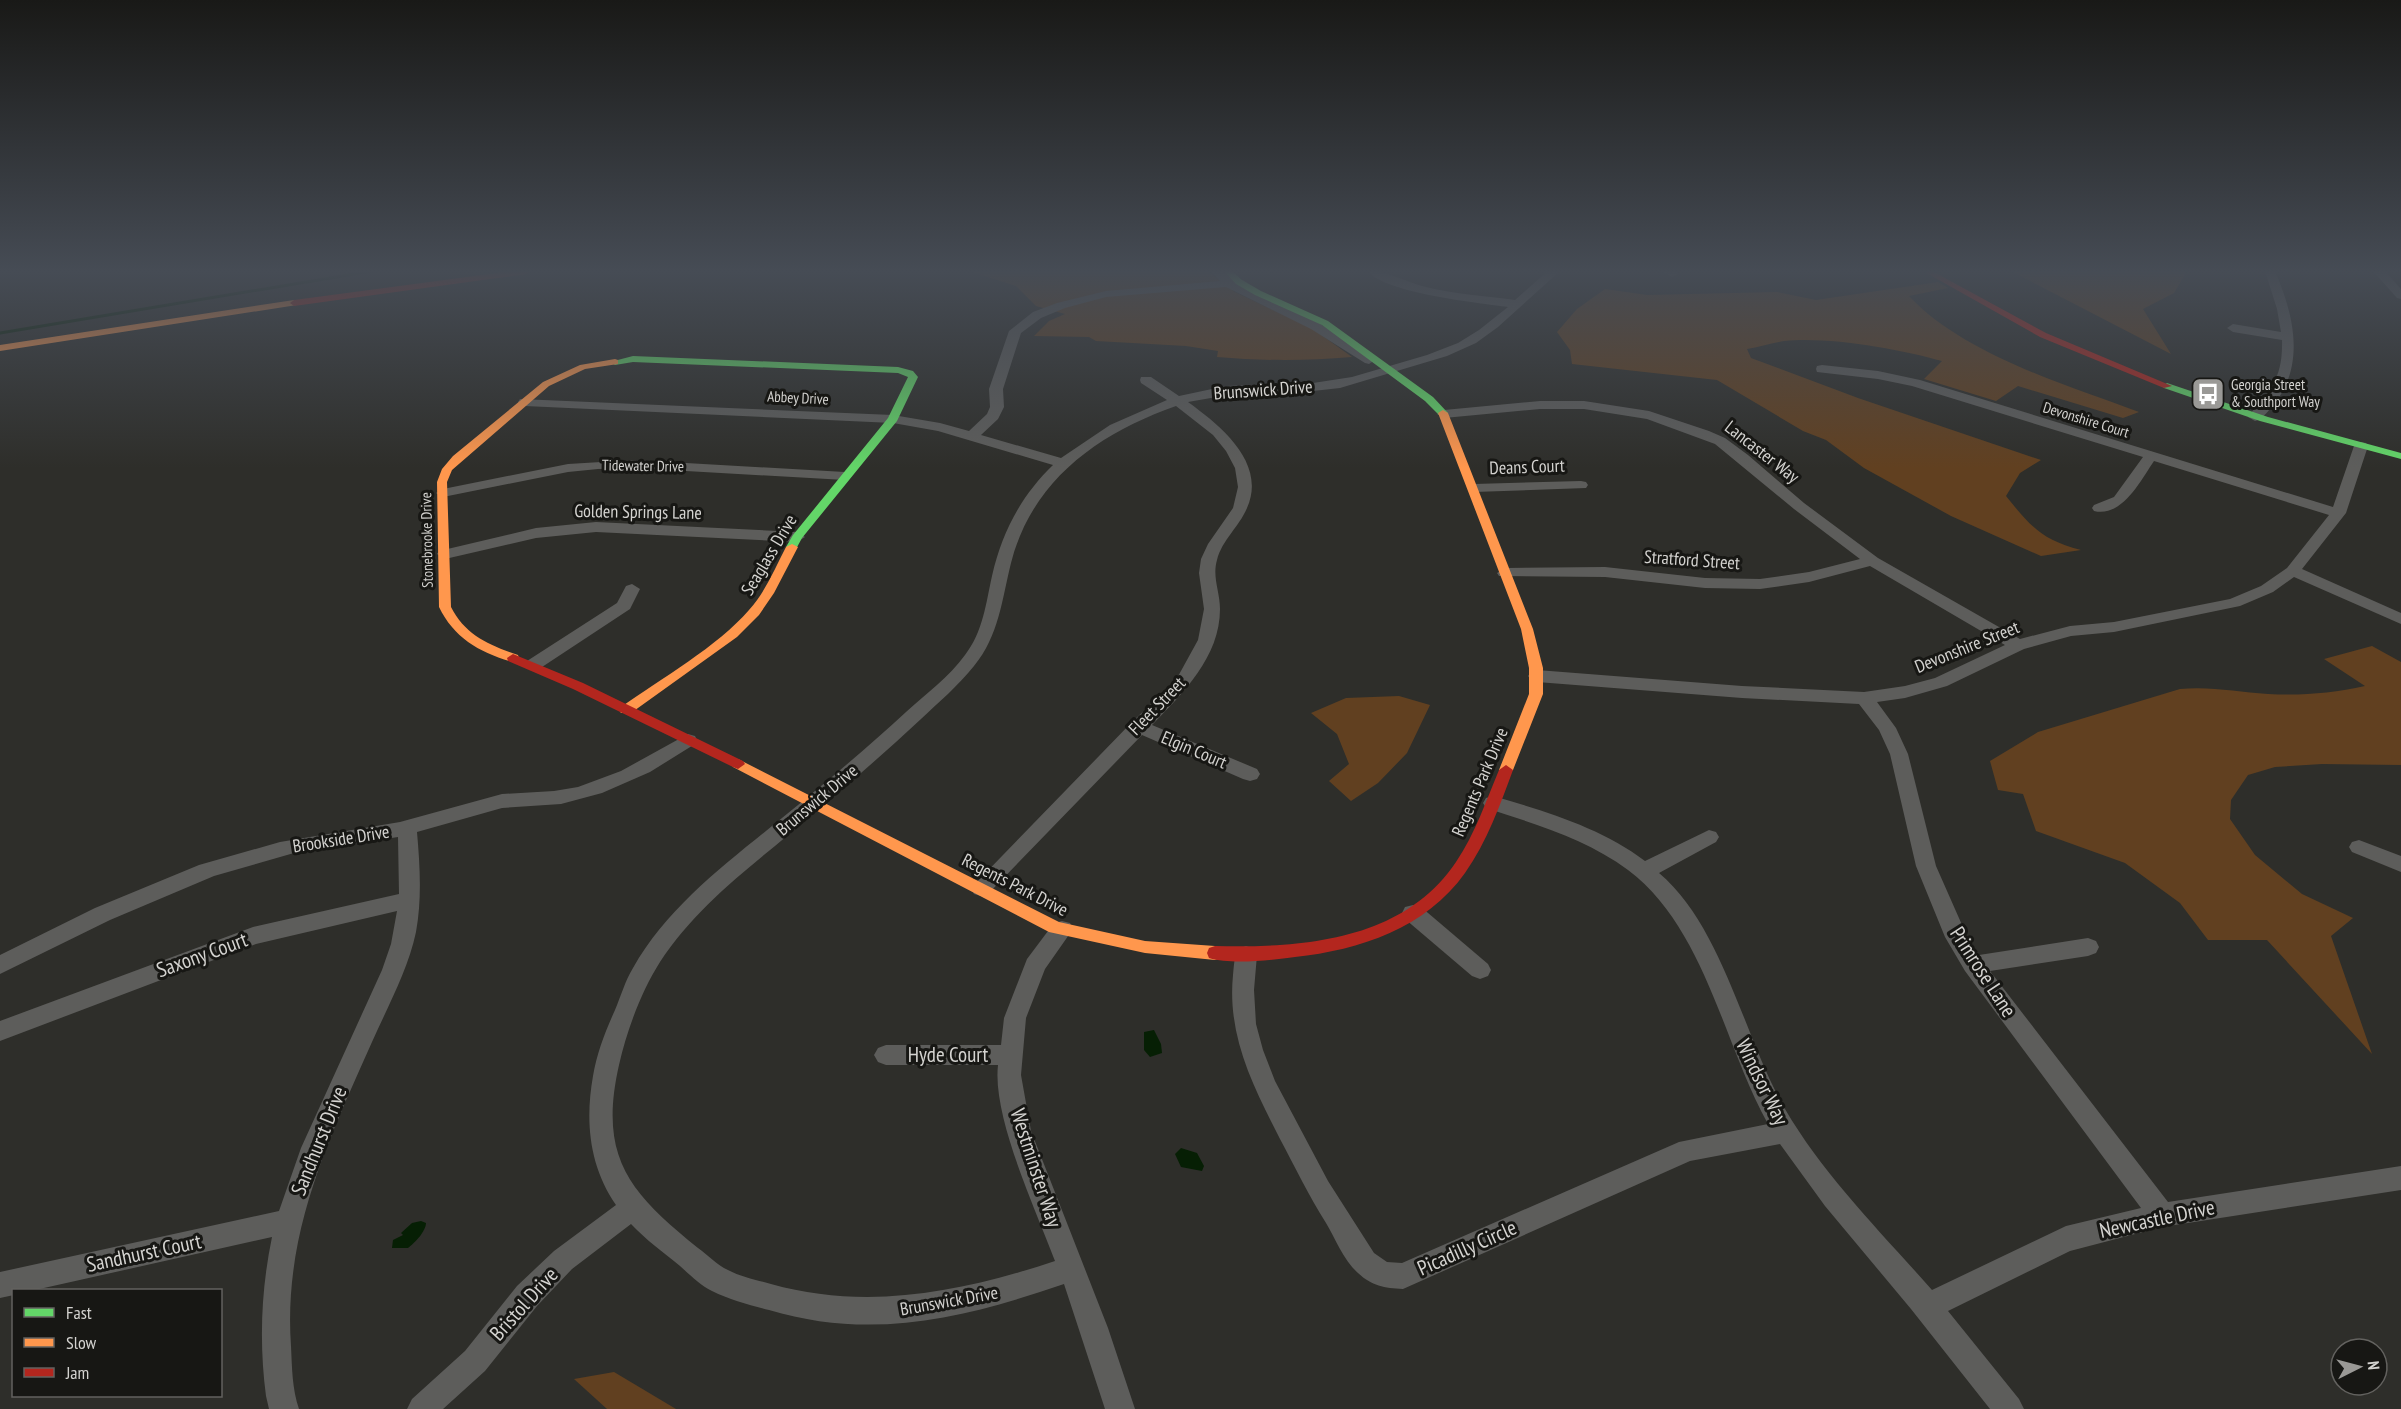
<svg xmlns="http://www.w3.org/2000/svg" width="2401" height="1409" font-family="'PT Sans Narrow',sans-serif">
  <rect width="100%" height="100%" fill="#2e2e2a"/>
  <g fill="#614020">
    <path d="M 969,271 L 1208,271 L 1235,292 L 1313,329 L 1352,357 C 1306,361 1263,361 1217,357 L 1218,351 L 1186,346 L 1096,341 L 1089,337 L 1034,336 L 1049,321 L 1065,314 L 1036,306 L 1016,286 Z"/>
    <polygon points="2011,271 2185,271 2186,273 2174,293 2143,309 2171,354"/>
    <path d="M 1938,282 L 1948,288 L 1909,296 C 1963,354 2066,385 2139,412 L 2123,418 L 2018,386 L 1996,401 L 1924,379 L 1942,361 C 1900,349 1827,336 1784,341 C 1772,343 1759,347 1747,349 L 1751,358 L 1858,398 L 2041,460 L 2020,473 L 2006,496 C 2031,527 2042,540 2081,550 L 2041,556 L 1951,516 L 1864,468 L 1826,440 L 1803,431 L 1717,380 L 1572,364 L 1570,350 L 1557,332 L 1577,309 L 1605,289 L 1647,295 L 1777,292 L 1816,300 Z"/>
    <path d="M 2372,646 L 2401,662 L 2401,765 L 2322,764 L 2275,767 L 2248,775 L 2231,800 L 2230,819 L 2255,855 L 2302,894 L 2353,918 L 2331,936 L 2372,1054 L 2267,940 L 2208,940 L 2180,903 L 2125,863 L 2036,831 L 2023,794 L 1998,790 L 1990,761 L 2038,732 L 2180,689 C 2210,686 2238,692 2268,694 C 2301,696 2333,693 2365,686 L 2324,659 Z"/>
    <polygon points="1399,696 1430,705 1407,753 1378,783 1351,801 1329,781 1349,764 1337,734 1311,713 1346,698"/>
    <polygon points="614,1372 676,1409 607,1409 574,1379"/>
  </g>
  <g fill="#061f04">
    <polygon points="1154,1030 1161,1044 1162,1053 1150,1057 1144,1050 1144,1032"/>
    <polygon points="1181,1148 1197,1153 1204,1166 1202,1171 1181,1167 1175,1154"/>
    <path d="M 421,1221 L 426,1223 C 426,1231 415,1243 408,1248 L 392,1248 L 393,1240 L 403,1235 L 401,1233 L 412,1223 Z"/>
  </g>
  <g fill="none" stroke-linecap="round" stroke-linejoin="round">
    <polyline stroke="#061f04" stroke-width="3" points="0,333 372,271"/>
    <g fill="#5d5d5b" fill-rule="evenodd">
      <path d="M 1211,271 L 1222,271 L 1232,279 L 1243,280 L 1245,282 L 1240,285 L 1319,323 L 1375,360 L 1369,364 L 1365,363 L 1311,329 L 1226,287 L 1106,297 L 1065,308 L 1041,318 L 1021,333 L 1003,389 L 1004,407 L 998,419 L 981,435 L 1061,458 L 1110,425 L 1167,400 L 1141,383 L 1140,380 L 1141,377 L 1151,377 L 1179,396 L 1226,386 L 1313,383 L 1352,377 L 1427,355 L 1458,343 L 1479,330 L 1508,307 C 1479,303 1384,293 1368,271 C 1388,271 1406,282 1426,287 C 1455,294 1486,296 1515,300 L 1548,271 L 1560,271 L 1498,327 L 1476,343 L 1447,356 L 1340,388 L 1313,391 L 1245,392 L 1188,402 C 1221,426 1267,463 1247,508 C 1239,527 1222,540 1217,560 C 1212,577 1220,592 1220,609 C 1220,657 1183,693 1152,725 L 1257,769 L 1260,774 L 1257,779 L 1250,781 L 1243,779 L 1142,735 L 988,894 L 981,896 L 974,894 L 971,888 L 1132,722 L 1176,680 L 1198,640 L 1204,609 L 1199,573 L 1201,559 L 1208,544 L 1233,508 L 1238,487 L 1235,468 L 1226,451 L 1213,435 L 1176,406 C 1099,433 1032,480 1011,563 C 1002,599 999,636 974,666 C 958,686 939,702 921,719 C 874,763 825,804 775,846 C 733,880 690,916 660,962 C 641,992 627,1030 619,1065 C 598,1158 630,1193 698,1248 C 708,1255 717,1265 728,1270 C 741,1277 757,1280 771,1284 C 867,1311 962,1292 1055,1261 C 1036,1210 992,1117 998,1065 L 886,1065 L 878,1062 L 874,1055 L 878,1048 L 886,1045 L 1001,1045 L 1004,1018 L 1027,959 L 1054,923 L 1062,921 L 1070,923 L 1073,929 L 1045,969 L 1026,1018 L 1021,1075 L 1031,1131 L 1108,1328 L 1135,1409 L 1105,1409 L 1064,1284 C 965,1318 872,1341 769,1310 C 750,1305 730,1300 712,1291 C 700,1285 690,1275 680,1266 C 663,1252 646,1240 631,1224 L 572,1269 L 537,1306 L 485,1371 L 443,1409 L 407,1409 L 412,1399 L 465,1351 L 517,1286 L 554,1251 L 616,1205 C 589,1166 585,1121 593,1076 C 597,1053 605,1032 615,1010 C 621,996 625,981 633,968 C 668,906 728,862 782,818 C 824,784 866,749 906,712 C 926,694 949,677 965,655 C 983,632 986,603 992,576 C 1002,532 1021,496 1053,465 L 938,431 L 893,423 L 525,406 L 520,405 L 518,402 L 520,399 L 893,415 L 940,423 L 969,431 L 987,414 L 990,407 L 989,389 L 1009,331 L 1033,312 L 1057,303 L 1106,291 L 1220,281 Z"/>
      <polygon points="1662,271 1675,271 1678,274 1672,277"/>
      <path d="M 2265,271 L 2275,271 C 2293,313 2306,363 2275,403 C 2270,409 2263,419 2255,421 L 2248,417 C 2270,388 2283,380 2282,340 L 2233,332 L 2227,328 L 2233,324 L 2281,332 L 2277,309 Z"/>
      <polygon points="2373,271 2385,271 2401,289 2401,299 2397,298"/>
      <path d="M 1822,365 L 1878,371 L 1920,380 L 2333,507 L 2354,446 L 2361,442 L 2366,443 L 2368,446 L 2346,513 L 2302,569 L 2401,613 L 2401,624 L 2294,577 L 2273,592 L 2240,606 L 2114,632 L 2071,636 L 2024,649 L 1947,686 L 1905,698 L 1877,702 L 1896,728 L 1908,754 L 1936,866 L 1966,934 L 1979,955 L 2088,938 L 2096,941 L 2099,947 L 2096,953 L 2088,956 L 1990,971 L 2168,1202 L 2401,1166 L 2401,1190 L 2162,1227 L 2070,1251 L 1948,1311 L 2019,1399 L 2024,1409 L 1990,1409 L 1911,1309 L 1825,1206 L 1780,1144 L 1690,1161 L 1403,1289 C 1384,1288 1372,1286 1358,1273 C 1344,1261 1335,1238 1326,1223 C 1309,1196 1295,1167 1280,1139 C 1253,1086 1227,1036 1233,975 C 1234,966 1234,957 1238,949 L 1246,946 L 1254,949 L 1257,955 L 1254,990 L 1256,1024 L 1263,1050 L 1275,1081 L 1328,1181 L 1374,1253 L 1387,1262 L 1402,1263 L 1679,1142 L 1768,1124 C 1723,1043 1705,928 1628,870 C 1587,839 1535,824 1486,808 L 1483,803 L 1486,798 L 1493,796 C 1545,811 1602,828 1645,861 L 1709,830 L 1716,832 L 1719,837 L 1716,842 L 1659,873 C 1723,927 1744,1038 1785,1109 C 1824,1176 1881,1232 1932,1290 L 2066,1226 L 2141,1208 L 1965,971 L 1945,937 L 1916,866 L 1890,754 L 1879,730 L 1859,704 L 1742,698 L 1537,682 L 1531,680 L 1528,676 L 1531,672 L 1537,670 L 1742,686 L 1864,692 L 1905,686 L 1935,678 L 2005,645 L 1870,566 L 1809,582 L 1760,589 L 1705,588 L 1605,577 L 1499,576 L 1497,573 L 1505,568 L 1605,567 L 1705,578 L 1760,579 L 1809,572 L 1860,559 L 1794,509 L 1715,444 L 1647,419 L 1584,409 L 1540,409 L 1444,418 L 1437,414 L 1444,410 L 1540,401 L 1584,401 L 1649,411 L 1709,431 L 1725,438 L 1748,455 L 1804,503 L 1878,558 L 2020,639 L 2070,626 L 2114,622 L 2230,599 L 2261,586 L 2287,568 L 2329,515 L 2154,461 C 2141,480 2122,518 2094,511 L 2092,508 L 2094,505 L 2114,497 L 2143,457 L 1912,386 L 1878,379 L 1817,372 L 1816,369 L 1817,366 Z"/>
      <polygon points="634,460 845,472 852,476 845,480 634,468 598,469 568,472 443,497 436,493 443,489 568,464"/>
      <polygon points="1581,481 1586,482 1588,485 1586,488 1474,492 1467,488 1474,484"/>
      <polygon points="596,522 797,532 805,537 797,542 596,532 536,538 445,559 437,554 439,551 536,528"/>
      <polygon points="632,584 640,589 630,609 539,669 527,669 524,665 527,661 617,603 626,586"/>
      <path d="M 688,734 L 695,736 L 697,740 L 695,744 L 650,772 L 602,793 L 561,804 L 502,808 L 417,832 C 420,866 422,899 416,932 C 408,970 388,1006 372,1042 C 328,1141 283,1234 291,1346 C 292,1367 292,1389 299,1409 L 269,1409 L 266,1396 C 259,1343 261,1290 272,1237 L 35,1290 L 14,1290 L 14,1295 L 0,1298 L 0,1272 L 279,1211 L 301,1148 L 382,970 L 391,944 L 397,911 L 256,944 L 0,1041 L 0,1021 L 253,927 L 399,894 L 398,837 L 294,853 L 214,876 L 110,920 L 0,974 L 0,955 L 95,908 L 199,865 L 280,842 L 400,822 L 502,794 L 554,791 L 578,787 L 621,771 Z"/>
      <polygon points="2359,840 2401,856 2401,872 2352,852 2349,847 2352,842"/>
      <polygon points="1413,905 1421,907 1488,964 1491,970 1488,976 1480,979 1472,976 1405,919 1402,913 1405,907"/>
    </g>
    <g fill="#63d668" fill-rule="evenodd">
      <polygon points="1224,271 1232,271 1242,280 1261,291 1328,321 1433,397 1448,413 1447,415 1439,415 1425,401 1322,325 1255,295 1236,284"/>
      <polygon points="633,356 898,367 913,371 918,377 897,421 802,538 796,549 792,550 786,547 793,535 888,418 908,377 898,373 633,362 615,365 610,362"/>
      <polygon points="2167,383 2268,417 2401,453 2401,459 2260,421 2164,388 2162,386"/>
    </g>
    <g fill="#ff974d" fill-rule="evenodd">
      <polygon points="294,300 297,301 297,305 0,351 0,345"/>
      <path d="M 615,359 L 618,360 L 618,364 L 585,369 L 549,386 L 452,470 L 447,482 L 451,607 C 465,635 489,645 518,655 L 519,658 L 513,662 C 480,653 454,638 439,607 L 437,482 L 442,469 L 453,456 L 543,382 L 580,365 Z"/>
      <polygon points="1443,410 1448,413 1533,629 1543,668 1543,694 1513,770 1506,775 1499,770 1529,694 1529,668 1521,629 1438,413"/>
      <path d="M 792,544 L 798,547 L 774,593 L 759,615 L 737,637 L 631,713 L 621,713 L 619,710 L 621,707 C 661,679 718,646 749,610 C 765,593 775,568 786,547 Z"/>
      <polygon points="738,759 1059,922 1145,941 1215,946 1221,948 1223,953 1221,958 1215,960 1145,953 1049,932 733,767 731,764 733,761"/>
    </g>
    <g fill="#b3261e" fill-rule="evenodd">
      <polygon points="512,271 531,271 527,274 294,306 290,303 294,300"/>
      <polygon points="1923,271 1932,271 2046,333 2172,386 2164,388 2040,337"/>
      <polygon points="513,654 583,683 743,761 745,764 738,769 733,767 573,689 508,661 507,658"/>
      <path d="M 1506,765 L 1513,770 C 1500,805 1487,842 1465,873 C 1426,928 1360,950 1295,957 C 1271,960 1232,965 1209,958 L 1207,953 L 1209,948 L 1215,946 C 1302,948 1403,941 1456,862 C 1475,834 1486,801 1499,770 Z"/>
    </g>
  </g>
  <linearGradient id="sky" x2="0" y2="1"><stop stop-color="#191917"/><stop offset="0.58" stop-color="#464c55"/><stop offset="1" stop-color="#464c55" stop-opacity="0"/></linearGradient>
  <rect width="2401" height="468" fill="url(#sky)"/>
  <defs>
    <g id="bus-square" transform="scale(1.725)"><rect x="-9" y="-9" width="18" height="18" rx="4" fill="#9a9996" stroke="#171714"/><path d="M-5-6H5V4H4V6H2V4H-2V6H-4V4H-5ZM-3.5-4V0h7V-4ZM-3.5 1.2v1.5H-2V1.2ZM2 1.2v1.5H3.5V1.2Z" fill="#fff"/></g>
  </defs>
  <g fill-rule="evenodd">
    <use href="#bus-square" x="2208" y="394"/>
  </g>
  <g text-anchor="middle" stroke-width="6" stroke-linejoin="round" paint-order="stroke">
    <g font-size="15" fill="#d4d3d0" stroke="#171714" text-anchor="start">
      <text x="2231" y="390">Georgia Street<tspan x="2231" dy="17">&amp; Southport Way</tspan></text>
    </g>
    <g font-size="15" fill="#d4d3d0" stroke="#171714">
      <text transform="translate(798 398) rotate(3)" y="5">Abbey Drive</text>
      <text transform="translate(2086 420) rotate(17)" y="5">Devonshire Court</text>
      <text transform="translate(643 466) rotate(1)" y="5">Tidewater Drive</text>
      <text transform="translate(427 540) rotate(-91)" y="5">Stonebrooke Drive</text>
    </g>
    <g font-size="18" fill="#d4d3d0" stroke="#171714">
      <text transform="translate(1263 390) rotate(-4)" y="6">Brunswick Drive</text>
      <text transform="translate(1762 452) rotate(38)" y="6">Lancaster Way</text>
      <text transform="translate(1527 467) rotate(-2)" y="6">Deans Court</text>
      <text transform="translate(638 512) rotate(1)" y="6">Golden Springs Lane</text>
      <text transform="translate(769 555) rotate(-59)" y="6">Seaglass Drive</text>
      <text transform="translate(1692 560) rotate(4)" y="6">Stratford Street</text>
      <text transform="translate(1967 647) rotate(-22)" y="6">Devonshire Street</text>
      <text transform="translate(1157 706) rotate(-46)" y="6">Fleet Street</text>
      <text transform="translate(1194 750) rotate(23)" y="6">Elgin Court</text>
      <text transform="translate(1480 782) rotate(-67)" y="6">Regents Park Drive</text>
      <text transform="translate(817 800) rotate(-40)" y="6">Brunswick Drive</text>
      <text transform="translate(341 839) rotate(-9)" y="6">Brookside Drive</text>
      <text transform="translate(1015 885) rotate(27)" y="6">Regents Park Drive</text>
      <text transform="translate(949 1301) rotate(-10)" y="6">Brunswick Drive</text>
    </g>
    <g font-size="21" fill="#d4d3d0" stroke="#171714">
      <text transform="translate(202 955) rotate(-20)" y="7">Saxony Court</text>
      <text transform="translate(1983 972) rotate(57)" y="7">Primrose Lane</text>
      <text x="948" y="1062">Hyde Court</text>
      <text transform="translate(1762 1082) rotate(64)" y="7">Windsor Way</text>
      <text transform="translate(319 1141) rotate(-68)" y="7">Sandhurst Drive</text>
      <text transform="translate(1036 1168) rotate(72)" y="7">Westminster Way</text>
      <text transform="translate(2157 1219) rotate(-12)" y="7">Newcastle Drive</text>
      <text transform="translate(1467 1248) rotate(-24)" y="7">Picadilly Circle</text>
      <text transform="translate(144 1253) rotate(-12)" y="7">Sandhurst Court</text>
      <text transform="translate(524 1304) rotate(-48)" y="7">Bristol Drive</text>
    </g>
  </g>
  <rect x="12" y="1289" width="210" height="108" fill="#171714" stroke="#63625f" stroke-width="1.5"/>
  <rect x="24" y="1308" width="30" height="9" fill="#63d668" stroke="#63625f" stroke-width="1.5"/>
  <text x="66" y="1319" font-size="18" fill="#d4d3d0">Fast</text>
  <rect x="24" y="1338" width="30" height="9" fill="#ff974d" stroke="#63625f" stroke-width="1.5"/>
  <text x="66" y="1349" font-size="18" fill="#d4d3d0">Slow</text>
  <rect x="24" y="1368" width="30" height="9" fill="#b3261e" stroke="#63625f" stroke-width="1.5"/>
  <text x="66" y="1379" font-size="18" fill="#d4d3d0">Jam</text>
  <g transform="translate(2359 1367) rotate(84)"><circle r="28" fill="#171714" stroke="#63625f" stroke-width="1.5"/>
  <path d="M0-4.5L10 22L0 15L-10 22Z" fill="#9a9996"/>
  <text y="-9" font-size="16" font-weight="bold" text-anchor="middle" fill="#d4d3d0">N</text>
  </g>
</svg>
